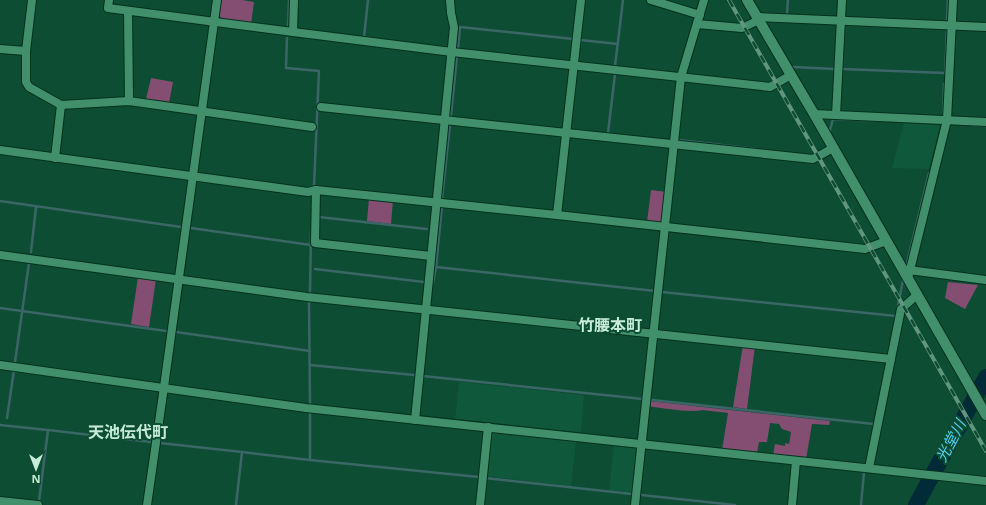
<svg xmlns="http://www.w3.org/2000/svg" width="986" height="505" font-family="'Noto Sans','Noto Sans JP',sans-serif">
  <rect width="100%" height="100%" fill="#0d4d33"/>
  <g fill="#0f583b">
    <polygon points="904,123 940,125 929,169 892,168"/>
    <polygon points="459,382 584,395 581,432 455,419"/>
    <polygon points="490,432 576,441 571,486 485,476"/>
    <polygon points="614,446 640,448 635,493 609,490"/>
  </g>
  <g fill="#844e72">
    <polygon points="221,0 242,0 254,2 251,24 223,20 219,15"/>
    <polygon points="151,78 173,82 169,103 146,99"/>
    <polygon points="651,190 667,192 664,222 661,224 647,222"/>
    <polygon points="369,198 393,200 391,224 367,221"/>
    <polygon points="138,277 156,279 149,327 131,324"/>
    <polygon points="948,282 978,285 965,309 945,298"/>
    <polygon points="743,345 755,346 747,409 733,407"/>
    <path d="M 649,401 L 830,421 L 829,425 L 812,424 L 806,459 L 773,455 L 775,444 L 785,446 L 785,443 L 789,444 L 791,432 L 782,429 L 779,424 L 770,423 L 767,442 L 759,442 L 757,453 L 722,450 L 728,413 L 702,410 C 691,413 661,408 648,406 Z"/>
  </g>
  <polygon fill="#012c37" stroke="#3c6567" points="986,370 986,392 981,401 974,391"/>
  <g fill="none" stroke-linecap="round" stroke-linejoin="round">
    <g stroke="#3c6567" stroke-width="2.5">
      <polyline points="787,14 788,0"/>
      <polyline points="947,21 948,0"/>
      <polyline points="288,28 289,0"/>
      <polyline points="364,37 368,0"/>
      <polyline points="287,38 286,68 319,71 314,186"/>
      <polyline points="580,40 618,44"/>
      <polyline points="458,49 460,27 573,39"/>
      <polyline points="615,66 623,0"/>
      <polyline points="793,67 835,69"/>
      <polyline points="842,69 945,73"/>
      <polyline points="945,74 947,30"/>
      <polyline points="451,115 457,56"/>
      <polyline points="943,117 944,84"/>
      <polyline points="972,125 986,126"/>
      <polyline points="830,130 833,119 885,121"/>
      <polyline points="608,133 615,74"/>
      <polyline points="679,140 756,149"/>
      <polyline points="442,198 450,125"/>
      <polyline points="0,201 181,227"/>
      <polyline points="319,217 427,229"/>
      <polyline points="191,228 311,245"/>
      <polyline points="31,252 36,207"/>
      <polyline points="907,263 929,173"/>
      <polyline points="436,267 655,291 655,293"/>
      <polyline points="315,269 424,282"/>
      <polyline points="433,283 436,267 442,206"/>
      <polyline points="310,292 311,232"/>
      <polyline points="662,292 896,316"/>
      <polyline points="309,302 310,404"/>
      <polyline points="0,308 166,331"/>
      <polyline points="897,311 903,280"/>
      <polyline points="176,332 310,351"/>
      <polyline points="15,362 29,263"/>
      <polyline points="310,365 414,375"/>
      <polyline points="423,376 643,399"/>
      <polyline points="652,400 874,424"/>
      <polyline points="310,413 310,460"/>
      <polyline points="7,418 14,370"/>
      <polyline points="0,425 48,430 151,442"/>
      <polyline points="160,443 242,452 310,460 479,477"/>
      <polyline points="485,478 632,494"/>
      <polyline points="641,495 735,505"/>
      <polyline points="39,501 48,430"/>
      <polyline points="236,505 242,452"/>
      <polyline points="861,505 864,472"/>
    </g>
    <polyline stroke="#012c37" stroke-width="16" points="916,505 986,377"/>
    <g stroke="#04301e" stroke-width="10">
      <g id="minor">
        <polyline points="32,0 26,51 26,82 29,87 61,105 129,101 312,127"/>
        <polyline points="109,0 108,8 293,32 452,52 770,87 791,75"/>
        <polyline points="651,0 700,15"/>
        <polyline points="128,11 129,101"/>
        <polyline points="757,17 986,27"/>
        <polyline points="697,24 742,28 759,20"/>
        <polyline points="293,32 294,0"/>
        <polyline points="0,49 26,51"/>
        <polyline points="321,107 813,159 833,148"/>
        <polyline points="814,114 986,122"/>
        <polyline points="836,115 842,0"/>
        <polyline points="0,150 308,192 316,190 557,215 865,249 886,241"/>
        <polyline points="55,158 61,105"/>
        <polyline points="316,190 315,243 431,256"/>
        <polyline points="557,215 581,0"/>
        <polyline points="0,255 307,297 891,359"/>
        <polyline points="909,270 986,280"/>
        <polyline points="908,278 947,120 953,0"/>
        <polyline points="0,365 306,408 986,481"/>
        <polyline points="415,420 454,27 451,13 450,0"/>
        <polyline points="869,468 901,309 917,295"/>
        <polyline points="0,501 38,505"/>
        <polyline points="147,505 164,387 217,0"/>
        <polyline points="480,505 488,427"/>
        <polyline points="635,505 681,77 704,0"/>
        <polyline points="792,505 796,461"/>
      </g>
    </g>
    <g stroke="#04301e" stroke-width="12">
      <polyline id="tertiary" points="747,0 814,114 986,415"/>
    </g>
    <use href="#minor" stroke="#42906b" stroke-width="8"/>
    <use href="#tertiary" stroke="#42906b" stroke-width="10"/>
    <g stroke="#62957d" stroke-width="4">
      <polyline id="rail" points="729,0 986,451"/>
    </g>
    <use href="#rail" stroke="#0d4d33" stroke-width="2.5" stroke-dasharray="8" stroke-linecap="butt"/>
  </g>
  <g text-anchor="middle" stroke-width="4" stroke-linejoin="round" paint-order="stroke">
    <g font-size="15" font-style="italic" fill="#51d0f5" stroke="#0d4d33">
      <text transform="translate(951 441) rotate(-62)" y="5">光堂川</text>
    </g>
    <g font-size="16" font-weight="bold" fill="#c6ebd6" stroke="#0d4d33">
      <text x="610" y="331">竹腰本町</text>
      <text x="128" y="438">天池伝代町</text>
    </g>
  </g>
  <g transform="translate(36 469) rotate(180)" stroke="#0d4d33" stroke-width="3" paint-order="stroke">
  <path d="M0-3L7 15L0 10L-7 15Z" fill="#c6ebd6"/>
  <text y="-6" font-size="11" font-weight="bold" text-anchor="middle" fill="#c6ebd6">N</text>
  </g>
</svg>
